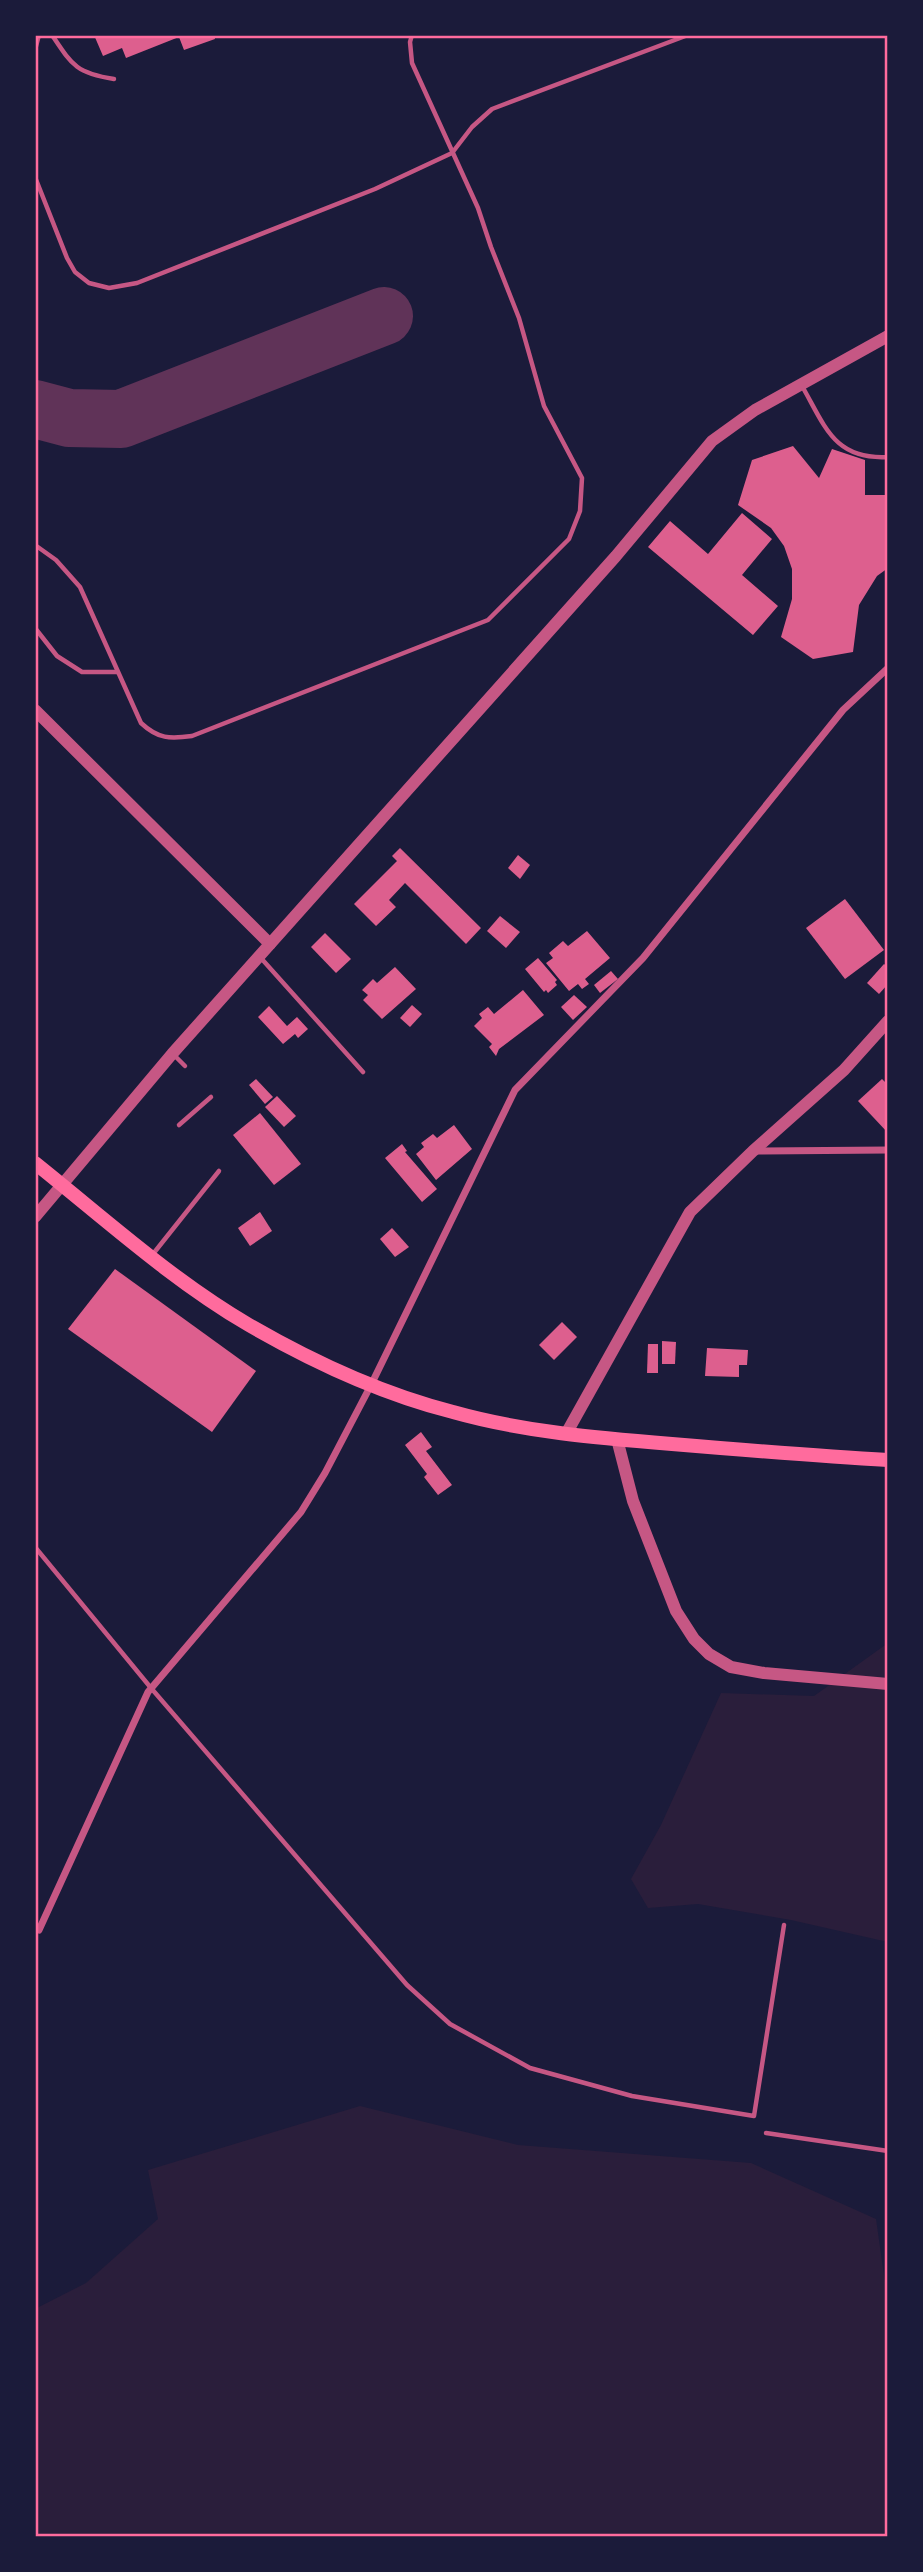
<svg xmlns="http://www.w3.org/2000/svg" width="923" height="2572" font-family="Karla,sans-serif">
  <rect width="100%" height="100%" fill="#1b1b3a"/>
  <g fill="#2a1e3b">
    <polygon points="888,1643 888,1942 791,1920 698,1904 648,1908 631,1879 661,1825 721,1693 814,1696"/>
    <polygon points="360,2106 518,2145 751,2163 876,2219 888,2303 888,2537 35,2537 35,2309 86,2283 158,2219 148,2170"/>
  </g>
  <g fill="none" stroke-linecap="round" stroke-linejoin="round">
    <polyline stroke="#603358" stroke-width="58" points="35,409 69,418 121,419 384,316"/>
  </g>
  <g fill="#dd5f8e">
    <polygon points="94,35 214,35 215,39 184,50 179,37 126,58 122,48 103,56"/>
    <polygon points="793,446 819,478 832,449 865,460 865,495 888,495 888,568 877,576 859,605 853,652 813,659 781,637 792,599 792,569 784,546 771,528 738,505 752,460"/>
    <polygon points="742,513 772,539 742,575 778,606 753,635 648,547 670,521 708,554"/>
    <polygon points="400,848 481,928 466,944 405,883 389,900 396,907 376,926 354,904 397,861 392,856"/>
    <polygon points="518,855 530,865 520,879 508,868"/>
    <polygon points="845,899 884,950 845,979 806,928"/>
    <polygon points="500,916 520,932 506,948 487,931"/>
    <polygon points="587,931 610,958 585,979 589,984 582,989 578,984 569,991 546,963 553,958 549,953 563,941 568,946"/>
    <polygon points="325,933 351,959 336,973 311,947"/>
    <polygon points="538,958 557,980 555,982 557,985 548,993 546,990 544,992 525,969"/>
    <polygon points="884,964 888,967 888,984 879,994 867,983"/>
    <polygon points="395,967 416,989 382,1019 363,1000 368,995 362,990 373,979 377,983"/>
    <polygon points="611,971 618,979 600,993 594,985"/>
    <polygon points="523,990 544,1015 499,1049 496,1056 489,1047 492,1044 474,1026 482,1018 479,1014 488,1007 494,1014"/>
    <polygon points="574,995 587,1007 573,1020 561,1007"/>
    <polygon points="412,1005 422,1014 410,1027 400,1018"/>
    <polygon points="269,1006 287,1026 297,1017 308,1029 298,1038 295,1034 283,1044 258,1017"/>
    <polygon points="256,1079 273,1097 265,1104 249,1085"/>
    <polygon points="882,1079 888,1085 888,1133 858,1101"/>
    <polygon points="277,1096 296,1116 284,1127 265,1107"/>
    <polygon points="260,1113 301,1164 274,1185 233,1135"/>
    <polygon points="454,1125 472,1149 436,1180 416,1154 424,1147 421,1143 433,1134 437,1138"/>
    <polygon points="402,1144 407,1151 405,1152 437,1189 422,1202 385,1158"/>
    <polygon points="260,1212 272,1231 250,1246 238,1228"/>
    <polygon points="392,1228 409,1247 395,1257 380,1239"/>
    <polygon points="115,1269 256,1371 212,1432 68,1329"/>
    <polygon points="562,1322 577,1337 554,1360 539,1345"/>
    <polygon points="662,1341 676,1342 675,1364 662,1364"/>
    <polygon points="648,1344 658,1344 658,1373 647,1373"/>
    <polygon points="707,1348 748,1350 747,1365 739,1365 739,1377 705,1376"/>
    <polygon points="421,1432 432,1447 426,1451 452,1485 438,1495 424,1477 427,1474 405,1445"/>
  </g>
  <g fill="none" stroke-linecap="round" stroke-linejoin="round">
    <g stroke="#c65784" stroke-width="4.5">
      <path d="M 52,35 C 72,65 76,73 114,79"/>
      <polyline points="35,50 39,35"/>
      <polyline points="35,177 67,258 75,272 89,283 109,288 137,283 375,189 452,153 472,127 492,109 688,35"/>
      <path d="M 802,386 C 825,426 834,460 888,457"/>
      <path d="M 35,545 L 56,560 L 80,587 L 141,723 C 158,739 170,739 192,736 L 488,620 L 569,539 L 580,511 L 582,478 L 544,406 L 519,318 L 491,247 L 478,208 L 412,63 L 410,42 L 412,35"/>
      <polyline points="35,628 57,656 82,672 117,672"/>
      <polyline points="260,957 363,1072"/>
      <polyline points="173,1054 185,1066"/>
      <polyline points="179,1125 211,1097"/>
      <polyline points="153,1254 219,1171"/>
      <polyline points="35,1547 151,1688 407,1985 450,2024 530,2068 632,2096 754,2116 784,1925"/>
      <polyline points="766,2133 888,2151"/>
    </g>
    <g stroke="#c65784" stroke-width="7">
      <polyline points="754,1151 888,1150"/>
      <polyline points="39,1930 148,1692 301,1512 325,1473 371,1385 515,1090 643,958 843,710 888,668"/>
    </g>
    <g stroke="#c65784" stroke-width="12">
      <polyline points="35,710 270,944"/>
      <polyline points="35,1217 172,1054 616,556 712,441 755,410 888,336"/>
      <polyline points="566,1434 690,1212 753,1151 844,1070 888,1021"/>
      <polyline points="617,1439 633,1501 676,1611 694,1639 709,1654 731,1667 764,1673 888,1684"/>
    </g>
    <path stroke="#ff6b9d" stroke-width="14" d="M 35,1163 C 105,1219 172,1280 249,1325 C 313,1362 382,1394 453,1412 C 524,1432 598,1438 672,1444 C 744,1450 816,1456 888,1460"/>
  </g>
  <rect width="923" height="2572" fill="none" stroke="#1b1b3a" stroke-width="74"/>
  <rect x="37" y="37" width="849" height="2498" fill="none" stroke="#ff6b9d" stroke-width="2.5"/>
</svg>
